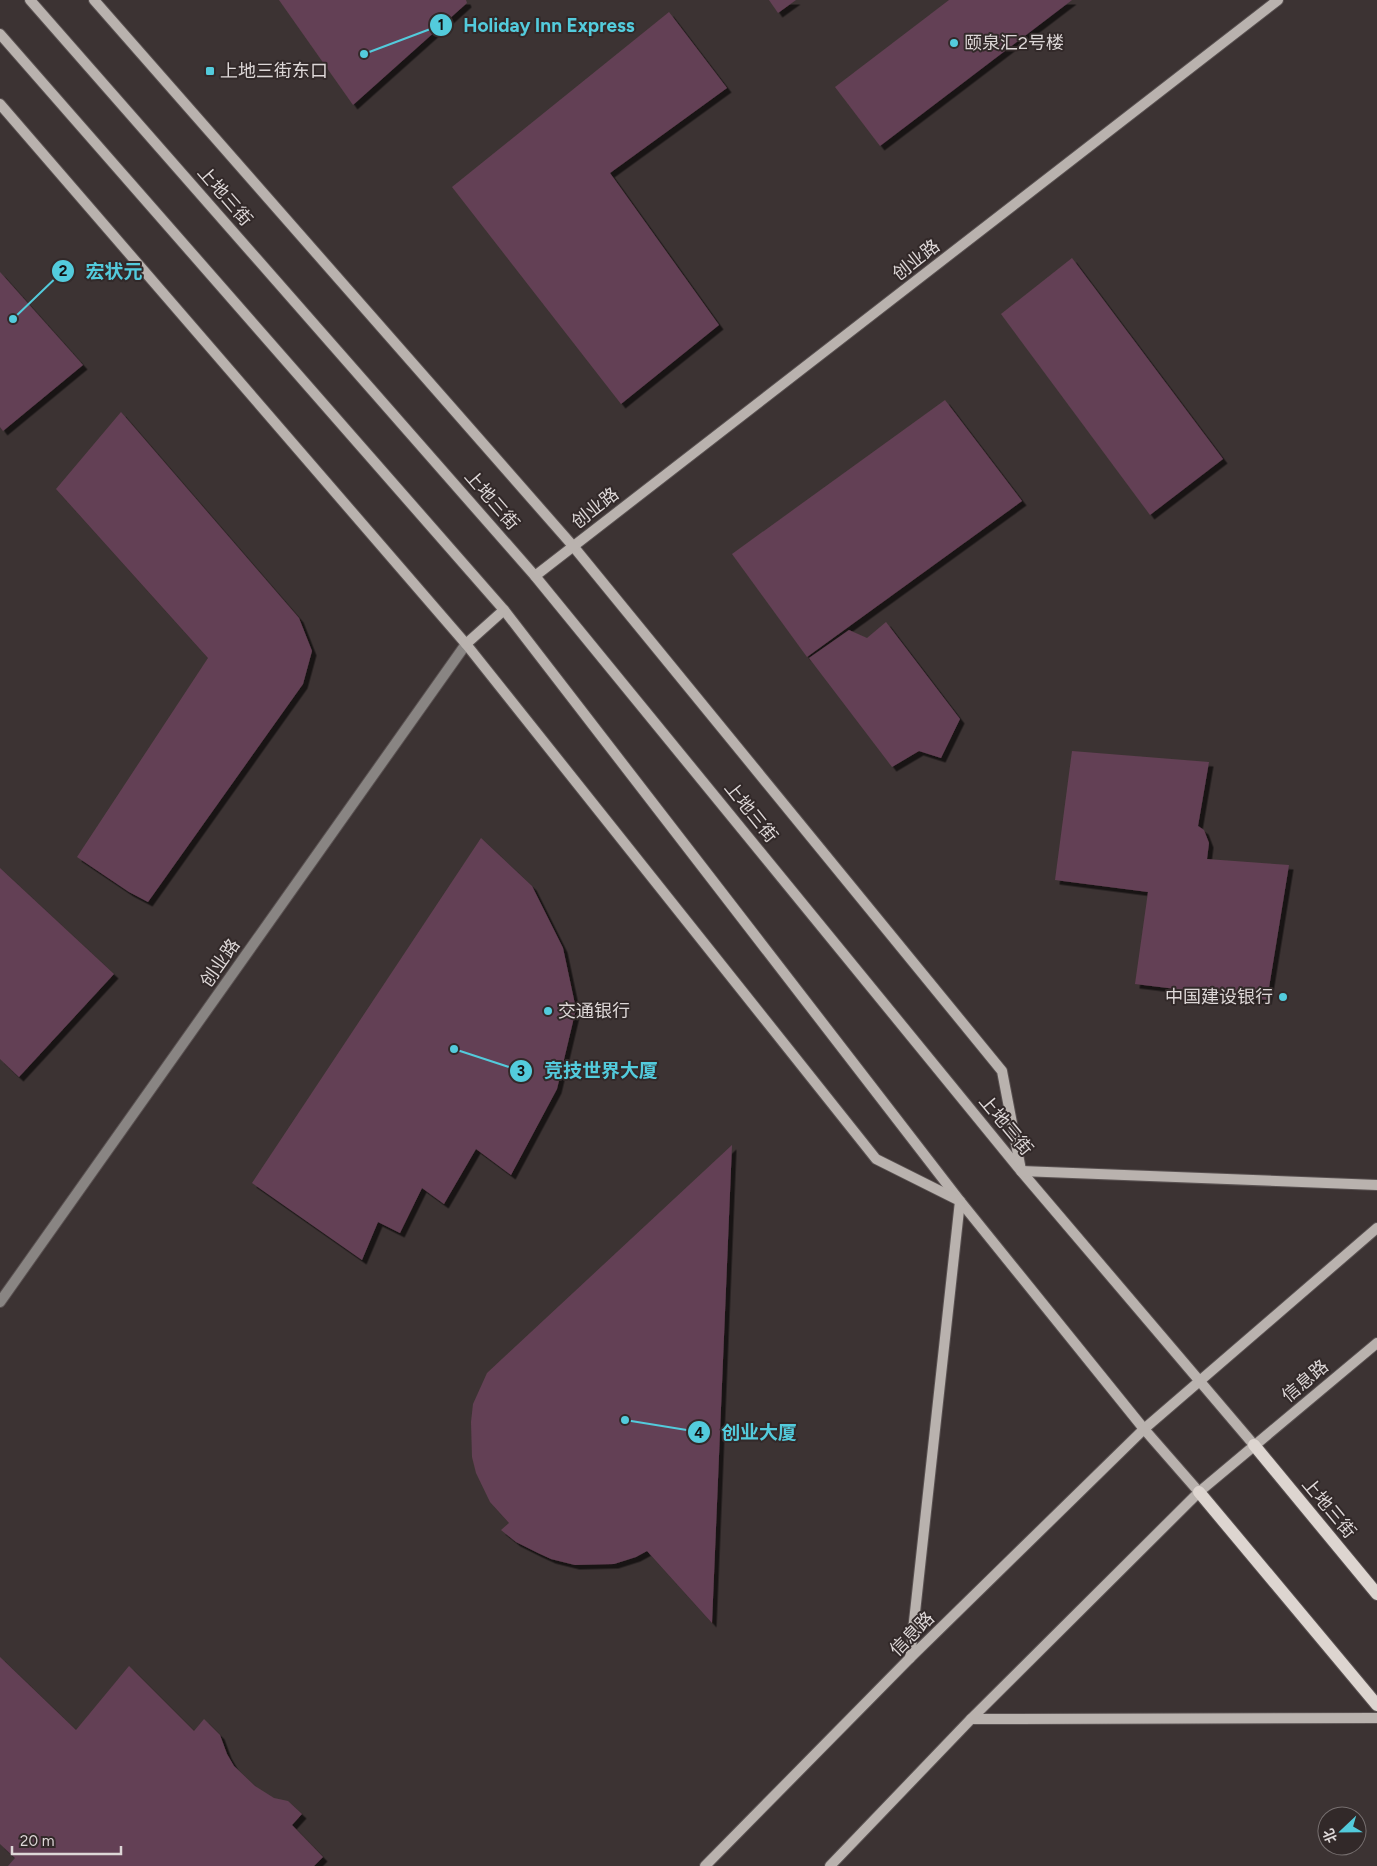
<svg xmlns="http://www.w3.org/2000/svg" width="1377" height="1866" font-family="Figtree,'Noto Sans SC',sans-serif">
  <defs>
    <filter id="shadow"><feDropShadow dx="4.5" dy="4.5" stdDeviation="0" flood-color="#0009"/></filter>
  </defs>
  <rect width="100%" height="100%" fill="#3c3333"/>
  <g fill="#634054" filter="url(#shadow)">
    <polygon points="279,0 466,0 467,3 353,105"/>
    <polygon points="769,0 796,0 778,13"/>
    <polygon points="949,0 1072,0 880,146 835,87"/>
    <polygon points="669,12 727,88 610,173 719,325 621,404 452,187"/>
    <polygon points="1072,258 1223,459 1150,515 1001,314"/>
    <polygon points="0,272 83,365 3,431 0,427"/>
    <polygon points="945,400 1022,501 807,657 732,554"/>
    <polygon points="121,412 299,618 312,651 303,684 148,902 129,892 77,857 208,658 56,489"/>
    <polygon points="886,622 960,719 941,758 919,751 892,767 809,658 849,630 867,638"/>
    <polygon points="1072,751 1209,762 1198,826 1204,830 1209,843 1207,859 1289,865 1267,1000 1135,984 1148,892 1055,880"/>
    <polygon points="481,838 532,886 563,948 576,1009 557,1089 511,1175 476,1149 444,1204 422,1188 400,1233 378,1222 362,1260 252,1183"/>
    <polygon points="0,868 114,974 19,1077 0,1059"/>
    <polygon points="732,1145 712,1623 647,1551 636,1557 614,1564 575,1565 551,1559 538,1553 516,1542 501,1530 509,1523 490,1502 476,1473 472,1457 471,1422 473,1404 487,1373"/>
    <polygon points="0,1657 76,1730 129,1666 194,1731 204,1719 220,1735 227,1754 234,1766 255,1786 274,1798 288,1801 302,1814 292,1825 323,1857 314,1866 8,1866 15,1858 0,1844"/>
  </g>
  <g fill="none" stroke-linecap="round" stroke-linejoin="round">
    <g stroke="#595151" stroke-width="12">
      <polyline id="street" points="0,1302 466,644"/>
    </g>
    <g stroke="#595151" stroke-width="12">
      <g id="secondary">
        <polyline points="30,0 535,576 1021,1171 1254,1445"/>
        <polyline points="94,0 573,546 1002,1071 1021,1170"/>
        <polyline points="0,34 504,610 960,1201 1144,1429 1199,1492"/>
        <polyline points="0,104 466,644 876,1159 960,1201 910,1658"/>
        <polyline points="535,576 1278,0"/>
        <polyline points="466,644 504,610"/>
        <polyline points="1021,1171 1377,1185"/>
        <polyline points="971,1719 1377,1718"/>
        <polyline points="705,1866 910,1658 1144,1429 1377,1228"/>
        <polyline points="830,1866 971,1719 1199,1492 1377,1343"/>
      </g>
    </g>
    <g stroke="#595151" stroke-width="14">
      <g id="primary">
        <polyline points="1254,1445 1377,1594"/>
        <polyline points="1199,1492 1377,1705"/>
      </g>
    </g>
    <use href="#street" stroke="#898583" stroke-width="10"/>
    <use href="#secondary" stroke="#b9b2ae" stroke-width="10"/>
    <use href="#primary" stroke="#ddd5d0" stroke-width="12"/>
  </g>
  <g fill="#53cbdc" stroke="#322929" stroke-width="2">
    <circle cx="954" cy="43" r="5"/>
    <rect x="205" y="66" width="10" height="10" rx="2.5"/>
    <circle cx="1283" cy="997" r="5"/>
    <circle cx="548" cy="1011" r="5"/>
  </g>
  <g text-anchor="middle" stroke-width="4" stroke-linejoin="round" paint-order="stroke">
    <g font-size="18" fill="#ddd7d7" stroke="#322929" text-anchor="start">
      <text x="964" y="49">颐泉汇2号楼</text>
      <text x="220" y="77">上地三街东口</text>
      <text x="1273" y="1003" text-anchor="end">中国建设银行</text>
      <text x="558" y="1017">交通银行</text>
    </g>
    <g font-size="18" fill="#ddd7d7" stroke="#322929">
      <text transform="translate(225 196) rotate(49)" y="6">上地三街</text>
      <text transform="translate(916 260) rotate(-38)" y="6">创业路</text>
      <text transform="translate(492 500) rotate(49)" y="6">上地三街</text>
      <text transform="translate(595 508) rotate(-38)" y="6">创业路</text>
      <text transform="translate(751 812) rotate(51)" y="6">上地三街</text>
      <text transform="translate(220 963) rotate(-55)" y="6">创业路</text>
      <text transform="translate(1006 1125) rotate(50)" y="6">上地三街</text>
      <text transform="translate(1305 1381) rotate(-40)" y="6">信息路</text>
      <text transform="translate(1329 1508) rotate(50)" y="6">上地三街</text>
      <text transform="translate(912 1634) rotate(-45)" y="6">信息路</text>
    </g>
  </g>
  <path fill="none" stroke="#53cbdc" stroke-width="2" d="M364 54L441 25M13 319L63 271M454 1049L521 1071M625 1420L699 1432"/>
  <g fill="#53cbdc" stroke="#322929" stroke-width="2">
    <circle cx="364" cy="54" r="5"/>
    <circle cx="13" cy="319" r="5"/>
    <circle cx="454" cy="1049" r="5"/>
    <circle cx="625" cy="1420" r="5"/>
    <circle cx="441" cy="25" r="12"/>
    <circle cx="63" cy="271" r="12"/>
    <circle cx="521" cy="1071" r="12"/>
    <circle cx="699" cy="1432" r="12"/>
  </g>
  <g font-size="15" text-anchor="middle" font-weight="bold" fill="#111">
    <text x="441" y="30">1</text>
    <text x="63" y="276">2</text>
    <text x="521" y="1076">3</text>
    <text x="699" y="1438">4</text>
  </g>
  <g font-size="19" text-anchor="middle" font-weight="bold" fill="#53cbdc" stroke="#322929" stroke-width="4" stroke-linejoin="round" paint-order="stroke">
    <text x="549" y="32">Holiday Inn Express</text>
    <text x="114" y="278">宏状元</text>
    <text x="601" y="1077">竞技世界大厦</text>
    <text x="759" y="1439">创业大厦</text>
  </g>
  <g transform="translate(1342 1831) rotate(248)"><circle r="24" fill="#322929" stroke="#766f6f"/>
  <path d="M0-4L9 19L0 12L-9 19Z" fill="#53cbdc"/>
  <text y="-8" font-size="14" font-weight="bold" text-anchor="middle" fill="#ddd7d7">北</text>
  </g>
  <path d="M12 1846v8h109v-8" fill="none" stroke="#ddd7d7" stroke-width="2.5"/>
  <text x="20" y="1846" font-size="15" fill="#ddd7d7" stroke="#322929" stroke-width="4" paint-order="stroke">20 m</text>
</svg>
